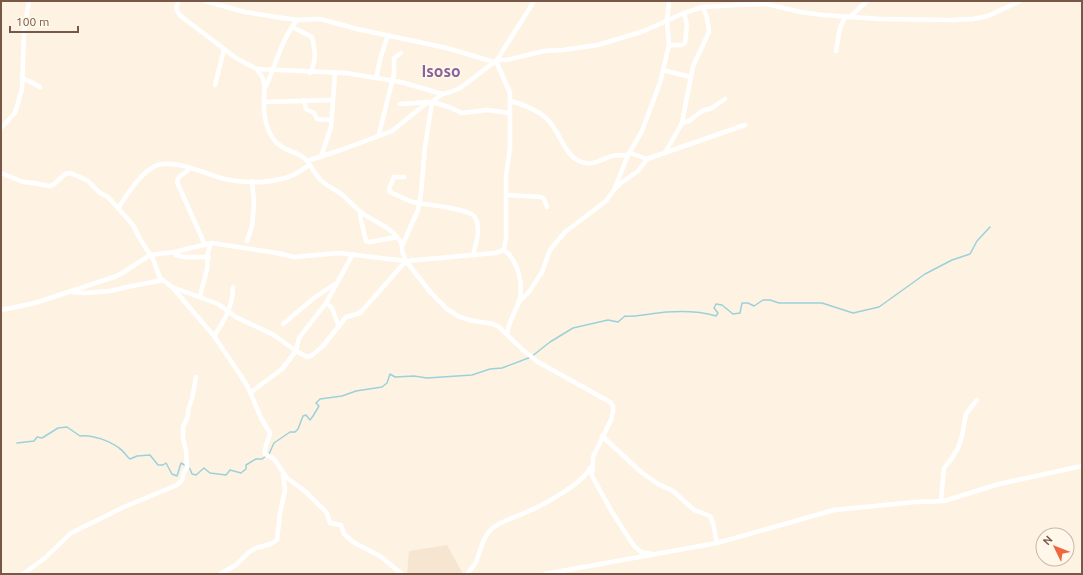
<svg xmlns="http://www.w3.org/2000/svg" width="1083" height="575" font-family="Ubuntu,sans-serif">
  <rect width="100%" height="100%" fill="#fef3e2"/>
  <polygon fill="#f6e5d0" points="447,545 463,574 407,574 409,551"/>
  <g fill="none" stroke-linecap="round" stroke-linejoin="round">
    <g stroke="#9bd1db" stroke-width="1.5">
      <path d="M 17,443 L 34,441 L 37,437 L 42,438 L 58,428 L 67,427 L 80,436 C 91,434 110,441 119,448 C 124,451 126,456 130,459 L 137,456 L 150,455 L 158,465 L 163,465 L 166,463 L 172,474 L 177,476 L 181,463 L 186,466"/>
      <path d="M 269,454 L 274,443 L 290,432 L 295,432 L 298,429 L 303,416 L 306,415 L 310,420 L 313,416 L 319,406 L 316,403 L 320,399 L 342,396 L 356,391 L 382,387 L 387,383 L 390,374 L 395,377 L 414,376 L 427,378 L 472,375 L 490,369 L 502,368 L 531,357 L 550,342 L 573,328 L 608,320 L 618,322 L 625,316 C 633,317 641,315 650,314 C 671,311 695,310 716,316 L 718,313 L 714,308 L 716,304 L 722,305 L 733,314 L 740,313 L 742,303 L 748,303 L 754,306 L 763,300 L 770,300 L 779,303 L 822,303 L 853,313 L 879,307 L 925,274 L 952,260 L 970,254 L 977,241 L 990,227"/>
      <polyline points="189,468 190,469 192,474 196,475 204,468 210,473 226,475 230,470 241,473 246,469 246,465 256,459 262,459 266,456"/>
    </g>
    <g stroke="#fff" stroke-width="4.5">
      <path d="M 179,1 C 174,8 177,12 182,17 L 236,58 L 257,69 L 346,73 L 401,82 L 442,94"/>
      <polyline points="205,1 245,12 276,17 297,20 320,19 328,21 357,29 447,48 494,62"/>
      <polyline points="851,16 867,1"/>
      <path d="M 292,27 L 312,37 C 315,50 317,60 310,73"/>
      <polyline points="669,45 682,45 685,43 687,25 684,13"/>
      <polyline points="836,51 840,28 845,17"/>
      <polyline points="497,60 534,1"/>
      <path d="M 257,69 C 258,72 261,74 262,77 C 266,84 264,93 264,101 C 263,114 266,130 275,141 C 282,150 294,151 303,157 C 311,163 314,175 322,181 C 327,186 334,189 340,193 C 349,200 356,209 365,215 C 379,224 395,229 402,245"/>
      <polyline points="663,70 690,77"/>
      <polyline points="22,78 33,83 40,87"/>
      <polyline points="376,78 381,56 388,35"/>
      <polyline points="215,85 224,49"/>
      <path d="M 265,88 C 276,65 281,40 297,20"/>
      <polyline points="304,100 306,109 314,113 317,119 332,120"/>
      <path d="M 510,101 C 522,104 537,110 546,118 C 562,132 565,166 592,163 C 600,162 606,157 613,156 C 617,155 623,155 628,155"/>
      <polyline points="264,102 332,100"/>
      <polyline points="400,104 428,102"/>
      <polyline points="510,113 487,110 462,113 449,107 432,102 425,147 421,193 418,210 402,246 402,251 406,261 431,293 447,309 458,316 469,320 493,324 499,327 523,350 538,362 610,402 613,406 613,411 611,420 593,457 592,476 612,512 634,546 641,552 652,554"/>
      <polyline points="682,123 689,121 702,111 712,108 725,99"/>
      <polyline points="1,128 15,113 22,89 24,32 29,1"/>
      <polyline points="379,134 394,74 394,58 401,53"/>
      <polyline points="630,153 647,159 745,125"/>
      <polyline points="665,153 682,123 693,66 709,32 707,18 703,7"/>
      <polyline points="321,157 331,127 335,73"/>
      <polyline points="307,161 341,150 392,131 428,102 432,102 442,94 451,92 460,88 497,60 507,60 544,51 563,50 598,45 644,31 684,13 703,7 736,5 766,4 801,12 823,15 881,19 951,20 973,19 988,16 1020,1"/>
      <polyline points="191,168 179,177 177,182 205,245"/>
      <path d="M 1,173 L 23,182 L 34,183 L 49,186 L 53,185 L 65,174 L 70,173 L 82,178 L 88,181 L 100,193 L 108,197 L 133,225 L 140,239 L 153,259 L 160,278 L 172,287 L 214,336 L 243,379 L 248,387 L 261,418 L 270,433 C 269,440 264,446 265,454 L 274,459 L 287,478 L 306,492 L 327,513 L 330,523 L 341,525 L 344,534 L 353,542 L 380,556 L 402,574"/>
      <path d="M 404,177 L 394,177 L 389,189 L 390,192 C 397,195 406,200 413,202 C 425,205 467,208 474,216 C 482,227 476,243 473,255"/>
      <polyline points="616,188 621,183 638,171 647,159"/>
      <polyline points="506,195 541,197 544,199 547,207"/>
      <path d="M 119,207 C 127,194 141,173 155,166 C 172,158 204,173 221,178 C 240,183 265,184 285,178 C 294,176 302,170 309,165"/>
      <polyline points="360,212 361,220 366,241 370,242 397,237"/>
      <polyline points="247,241 252,226 254,203 252,181"/>
      <path d="M 504,250 C 518,260 524,285 519,302 C 515,313 508,322 507,334"/>
      <polyline points="176,255 184,257 209,257"/>
      <polyline points="172,287 218,304 236,317 274,335 296,351 307,357 311,356 323,346 346,317 360,313 406,261"/>
      <polyline points="72,292 84,293 110,291 132,286 163,280"/>
      <polyline points="200,296 207,269 208,252 211,243"/>
      <polyline points="326,303 332,308 339,327"/>
      <polyline points="518,303 529,292 542,272 550,250 565,232 606,201 614,190 628,155 642,131 660,83 669,45 667,20 669,1"/>
      <polyline points="1,310 35,303 117,276 124,272 150,255 174,252 212,243 277,253 294,257 339,253 406,261 495,253 504,250 506,238 506,176 510,148 510,93 496,61"/>
      <polyline points="283,324 314,298 335,284"/>
      <path d="M 214,336 C 224,321 233,306 233,287"/>
      <polyline points="250,393 282,369 296,351 299,338 326,303 353,254"/>
      <polyline points="602,436 641,472 658,484 673,491 694,510 710,516 713,523 717,543"/>
      <polyline points="941,501 944,468 952,458 958,448 962,436 966,414 977,400"/>
      <polyline points="23,574 45,558 71,533 124,507 177,485 182,480 184,472 187,468 186,450 183,439 183,427 188,416 188,410 192,399 196,377"/>
      <polyline points="220,574 236,565 249,552 256,548 271,544 277,540 280,513 285,490 283,474"/>
      <path d="M 467,574 C 470,570 474,566 476,562 C 481,549 483,535 494,527 C 502,521 513,518 522,514 C 540,507 583,484 590,468"/>
      <polyline points="545,574 717,543 834,510 915,502 944,501 999,484 1082,466"/>
    </g>
  </g>
  <g text-anchor="middle" stroke-width="3.5" stroke-linejoin="round" paint-order="stroke">
    <g font-size="16" font-weight="bold" fill="#88629b" stroke="#fff7ea">
      <text x="441" y="77">Isoso</text>
    </g>
  </g>
  <rect width="1083" height="575" fill="none" stroke="#775847" stroke-width="4"/>
  <g transform="translate(1055 547) rotate(313)"><circle r="19" fill="#fff7ea" stroke="#c9b7a9"/>
  <path d="M0-3L7 15L0 10L-7 15Z" fill="#f0673f"/>
  <text y="-6" font-size="11" font-weight="bold" text-anchor="middle" fill="#775847">N</text>
  </g>
  <path d="M10 26v6h68v-6" fill="none" stroke="#775847" stroke-width="2"/>
  <text x="16" y="26" font-size="12" fill="#775847" stroke="#fff7ea" stroke-width="3" paint-order="stroke">100 m</text>
</svg>
